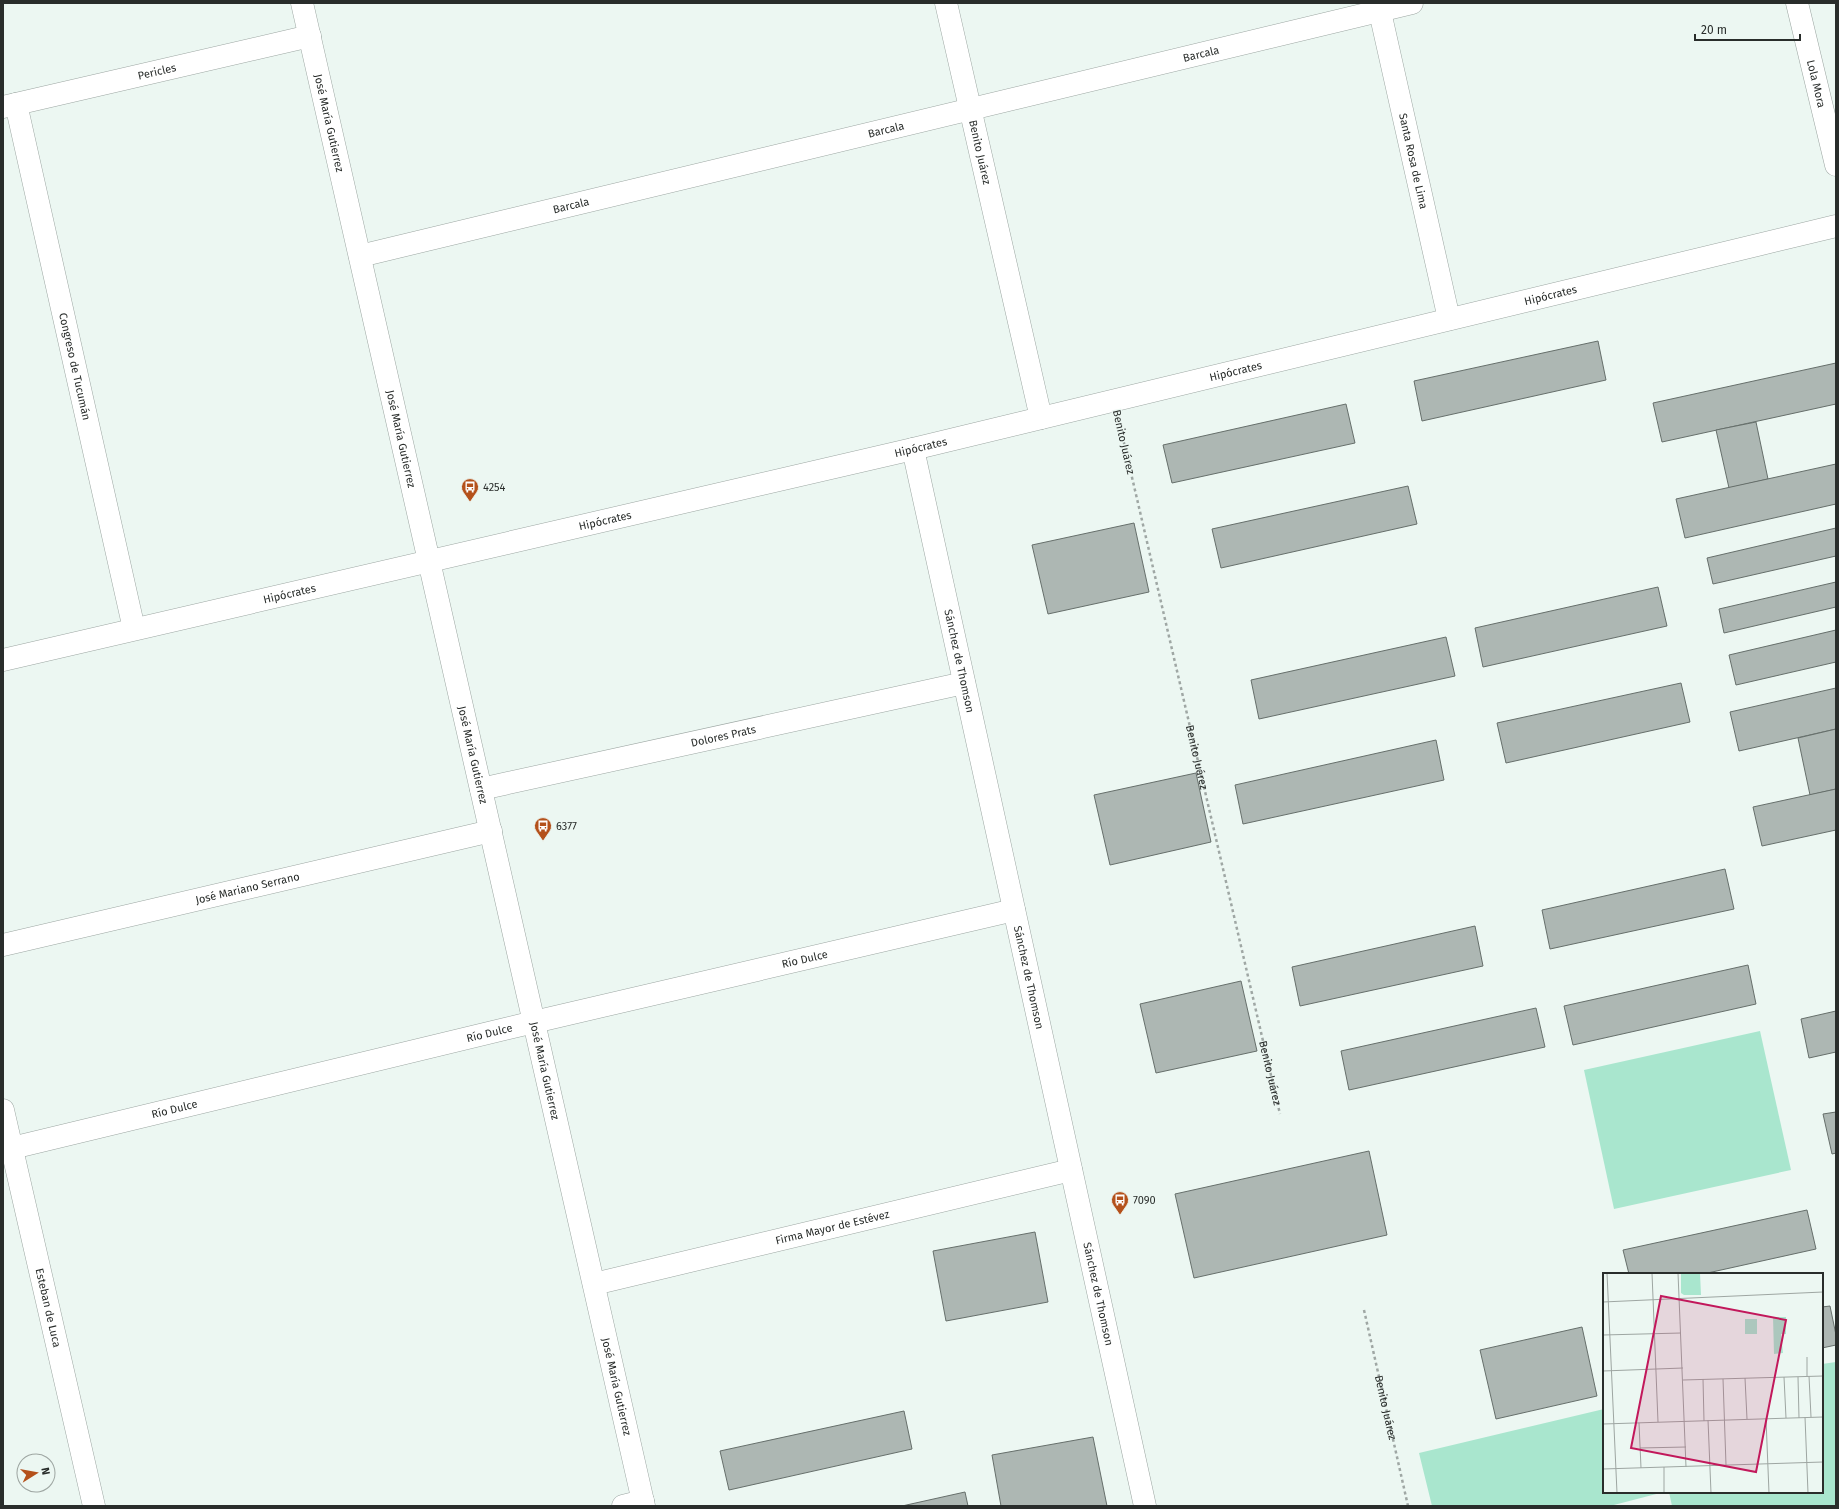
<svg xmlns="http://www.w3.org/2000/svg" width="1839" height="1509" font-family="'Fira Sans',sans-serif">
  <rect width="100%" height="100%" fill="#ecf7f2"/>
  <g fill="#a9e6ce">
    <polygon points="1760,1031 1791,1170 1614,1209 1584,1070"/>
    <polygon points="1836,1362 1836,1506 1672,1506 1669,1492 1822,1492 1822,1364"/>
    <polygon points="1604,1409 1604,1492 1664,1492 1610,1506 1432,1506 1419,1453"/>
  </g>
  <g fill="#adb7b3" stroke="#666f6b">
    <polygon points="1598,341 1606,380 1422,421 1414,381"/>
    <polygon points="1836,363 1836,404 1662,442 1653,403"/>
    <polygon points="1346,404 1355,443 1172,483 1163,445"/>
    <polygon points="1756,422 1768,479 1729,488 1716,430"/>
    <polygon points="1836,464 1836,504 1685,538 1676,499"/>
    <polygon points="1408,486 1417,524 1221,568 1212,529"/>
    <polygon points="1134,523 1149,592 1048,614 1032,545"/>
    <polygon points="1836,528 1836,556 1713,584 1707,558"/>
    <polygon points="1836,582 1836,607 1724,633 1719,609"/>
    <polygon points="1658,587 1667,626 1483,667 1475,628"/>
    <polygon points="1836,630 1836,662 1736,685 1729,655"/>
    <polygon points="1446,637 1455,676 1259,719 1251,680"/>
    <polygon points="1681,683 1690,722 1506,763 1497,723"/>
    <polygon points="1836,688 1836,729 1739,751 1730,712"/>
    <polygon points="1836,729 1836,789 1810,795 1798,738"/>
    <polygon points="1436,740 1444,780 1243,824 1235,785"/>
    <polygon points="1196,773 1211,842 1110,865 1094,795"/>
    <polygon points="1836,789 1836,830 1762,846 1753,807"/>
    <polygon points="1725,869 1734,909 1550,949 1542,910"/>
    <polygon points="1475,926 1483,966 1300,1006 1292,967"/>
    <polygon points="1748,965 1756,1004 1573,1045 1564,1006"/>
    <polygon points="1241,981 1257,1051 1156,1073 1140,1004"/>
    <polygon points="1536,1008 1545,1047 1349,1090 1341,1051"/>
    <polygon points="1836,1011 1836,1052 1809,1058 1801,1019"/>
    <polygon points="1836,1112 1836,1153 1832,1154 1823,1114"/>
    <polygon points="1369,1151 1387,1235 1194,1278 1175,1194"/>
    <polygon points="1807,1210 1816,1249 1703,1274 1629,1274 1623,1250"/>
    <polygon points="1035,1232 1048,1302 946,1321 933,1251"/>
    <polygon points="1830,1306 1836,1335 1836,1345 1822,1348 1822,1307"/>
    <polygon points="1582,1327 1597,1396 1496,1419 1480,1350"/>
    <polygon points="904,1411 912,1449 729,1490 720,1451"/>
    <polygon points="1093,1437 1107,1506 1001,1506 992,1455"/>
    <polygon points="965,1492 968,1506 902,1506"/>
  </g>
  <g fill="none" stroke-linecap="round" stroke-linejoin="round">
    <g stroke="#9ca6a2" stroke-width="23">
      <g id="minor">
        <path id="s3" d="M 302,3 L 644,1506"/>
        <path id="s4" d="M 946,3 L 1041,418"/>
        <path id="s5" d="M 1378,3 L 1449,319"/>
        <path id="s6" d="M 1797,3 L 1836,165"/>
        <path id="s7" d="M 16,104 L 134,629"/>
        <path id="s8" d="M 3,107 L 310,36"/>
        <path id="s9" d="M 360,256 L 1412,3"/>
        <path id="s10" d="M 913,449 L 1145,1506"/>
        <path id="s11" d="M 3,660 L 913,449 L 1836,226"/>
        <path id="s12" d="M 481,789 L 964,683"/>
        <path id="s13" d="M 3,945 L 491,831"/>
        <path id="s14" d="M 3,1110 L 94,1506"/>
        <path id="s15" d="M 12,1148 L 534,1022 L 1014,910"/>
        <path id="s16" d="M 594,1284 L 1071,1170"/>
        <polyline points="623,1506 643,1501"/>
      </g>
    </g>
    <g stroke="#9fa7a4" stroke-width="2.5" stroke-dasharray="3 3" stroke-linecap="butt">
      <path id="s1" d="M 1121,430 L 1280,1114"/>
      <path id="s2" d="M 1364,1310 L 1408,1506"/>
    </g>
    <use href="#minor" stroke="#fff" stroke-width="22"/>
  </g>
  <defs>
    <g id="bus-pin" transform="scale(0.9)"><path d="M0 17L-7.5 6A9.5 9.5 0 1 1 7.5 6Z" fill="#b4511b" stroke="#ecf7f2"/><path d="M-5-6H5V4H4V6H2V4H-2V6H-4V4H-5ZM-3.5-4V0h7V-4ZM-3.5 1.2v1.5H-2V1.2ZM2 1.2v1.5H3.5V1.2Z" fill="#fff"/></g>
  </defs>
  <g fill-rule="evenodd">
    <use href="#bus-pin" x="470" y="487"/>
    <use href="#bus-pin" x="543" y="826"/>
    <use href="#bus-pin" x="1120" y="1200"/>
  </g>
  <g text-anchor="middle" stroke-width="3" stroke-linejoin="round" paint-order="stroke">
    <g font-size="11" fill="#292d2b" stroke="#ecf7f2">
      <text dy="4" stroke="none"><textPath href="#s9" startOffset="865">Barcala</textPath></text>
      <text dy="4" stroke="none"><textPath href="#s8" startOffset="158">Pericles</textPath></text>
      <text dy="4" stroke="none"><textPath href="#s6" startOffset="83">Lola Mora</textPath></text>
      <text dy="4" stroke="none"><textPath href="#s3" startOffset="123">José María Gutierrez</textPath></text>
      <text dy="4" stroke="none"><textPath href="#s9" startOffset="541">Barcala</textPath></text>
      <text dy="4" stroke="none"><textPath href="#s4" startOffset="153">Benito Juárez</textPath></text>
      <text dy="4" stroke="none"><textPath href="#s5" startOffset="162">Santa Rosa de Lima</textPath></text>
      <text dy="4" stroke="none"><textPath href="#s9" startOffset="217">Barcala</textPath></text>
      <text dy="4" stroke="none"><textPath href="#s11" startOffset="1590">Hipócrates</textPath></text>
      <text dy="4" stroke="none"><textPath href="#s7" startOffset="269">Congreso de Tucumán</textPath></text>
      <text dy="4" stroke="none"><textPath href="#s11" startOffset="1266">Hipócrates</textPath></text>
      <text dy="4" stroke="none"><textPath href="#s3" startOffset="447">José María Gutierrez</textPath></text>
      <text transform="translate(1124 442) rotate(77)" y="4">Benito Juárez</text>
      <text dy="4" stroke="none"><textPath href="#s11" startOffset="942">Hipócrates</textPath></text>
      <text dy="4" stroke="none"><textPath href="#s11" startOffset="618">Hipócrates</textPath></text>
      <text dy="4" stroke="none"><textPath href="#s11" startOffset="294">Hipócrates</textPath></text>
      <text dy="4" stroke="none"><textPath href="#s10" startOffset="217">Sánchez de Thomson</textPath></text>
      <text dy="4" stroke="none"><textPath href="#s12" startOffset="248">Dolores Prats</textPath></text>
      <text dy="4" stroke="none"><textPath href="#s3" startOffset="771">José María Gutierrez</textPath></text>
      <text dy="4" stroke="none"><textPath href="#s1" startOffset="336">Benito Juárez</textPath></text>
      <text dy="4" stroke="none"><textPath href="#s13" startOffset="251">José Mariano Serrano</textPath></text>
      <text dy="4" stroke="none"><textPath href="#s15" startOffset="815">Río Dulce</textPath></text>
      <text dy="4" stroke="none"><textPath href="#s10" startOffset="541">Sánchez de Thomson</textPath></text>
      <text dy="4" stroke="none"><textPath href="#s15" startOffset="491">Río Dulce</textPath></text>
      <text dy="4" stroke="none"><textPath href="#s3" startOffset="1095">José María Gutierrez</textPath></text>
      <text dy="4" stroke="none"><textPath href="#s1" startOffset="660">Benito Juárez</textPath></text>
      <text dy="4" stroke="none"><textPath href="#s15" startOffset="167">Río Dulce</textPath></text>
      <text dy="4" stroke="none"><textPath href="#s16" startOffset="245">Firma Mayor de Estévez</textPath></text>
      <text dy="4" stroke="none"><textPath href="#s10" startOffset="865">Sánchez de Thomson</textPath></text>
      <text dy="4" stroke="none"><textPath href="#s14" startOffset="203">Esteban de Luca</textPath></text>
      <text dy="4" stroke="none"><textPath href="#s3" startOffset="1419">José María Gutierrez</textPath></text>
      <text dy="4" stroke="none"><textPath href="#s2" startOffset="100">Benito Juárez</textPath></text>
    </g>
    <g font-size="11" fill="#292d2b" stroke="#ecf7f2" text-anchor="start">
      <text x="483" y="491">4254</text>
      <text x="556" y="830">6377</text>
      <text x="1133" y="1204">7090</text>
    </g>
  </g>
  <g transform="translate(1603 1273)">
    <rect width="220" height="220" fill="#ecf7f2"/>
    <path d="M 78,0 L 97,0 L 98,22 L 81,22 L 78,20 ZM 170,44 L 183,44 L 183,61 L 178,61 L 180,80 L 171,81 ZM 142,46 L 154,46 L 154,61 L 142,61 Z" fill="#a9e6ce"/>
    <path fill="none" stroke="#9ea6a2" stroke-width="1" d="M 4,0 L 14,220M 49,0 L 55,149M 75,0 L 83,194M 0,29 L 220,19M 0,62 L 78,60M 204,84 L 204,104M 0,98 L 80,95M 206,103 L 208,144M 181,104 L 183,145M 195,104 L 196,145M 142,105 L 144,146M 100,106 L 101,148M 120,106 L 123,192M 80,107 L 220,103M 202,144 L 205,220M 163,146 L 166,220M 105,147 L 108,220M 36,150 L 38,195M 0,151 L 220,144M 37,175 L 83,174M 61,194 L 61,220M 0,196 L 220,189"/>
    <path fill="#c2185b" fill-opacity="0.15" stroke="#c2185b" stroke-width="2" d="M 58,23 L 183,47 L 153,199 L 28,175 Z"/>
    <rect width="220" height="220" fill="none" stroke="#292d2b" stroke-width="2"/>
  </g>
  <rect width="1839" height="1509" fill="none" stroke="#292d2b" stroke-width="8"/>
  <g transform="translate(36 1473) rotate(79)"><circle r="19" fill="#ecf7f2" stroke="#9ea6a2"/>
  <path d="M0-3L7 15L0 10L-7 15Z" fill="#b4511b"/>
  <text y="-6" font-size="11" font-weight="bold" text-anchor="middle" fill="#292d2b">N</text>
  </g>
  <path d="M1695 34v6h105v-6" fill="none" stroke="#292d2b" stroke-width="2"/>
  <text x="1701" y="34" font-size="12" fill="#292d2b" stroke="#ecf7f2" stroke-width="3" paint-order="stroke">20 m</text>
</svg>
